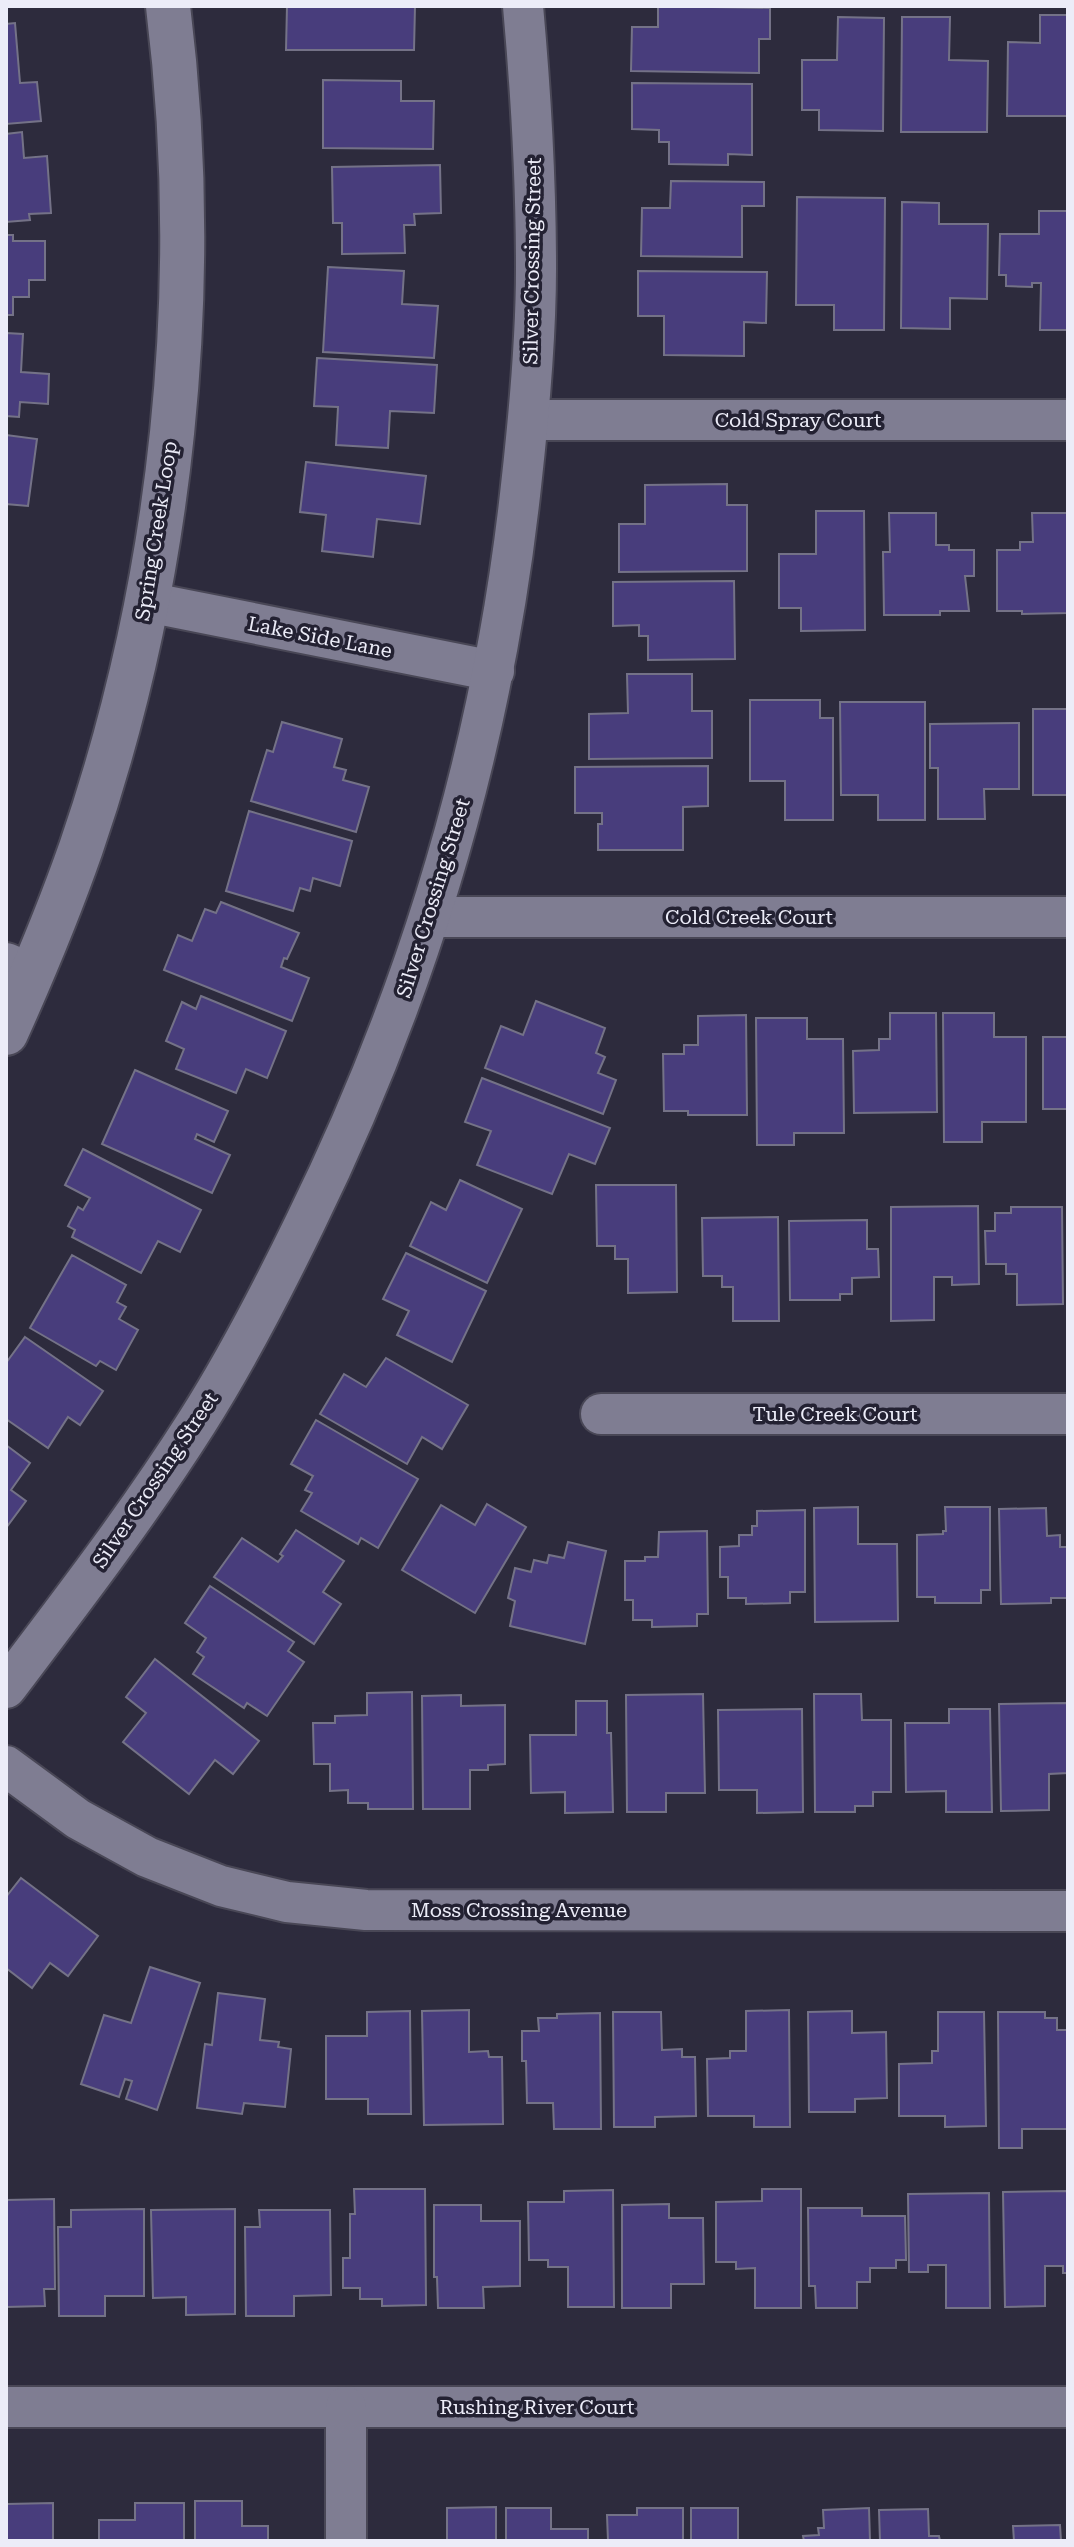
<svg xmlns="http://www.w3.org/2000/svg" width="1074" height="2547" font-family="'Roboto Serif',serif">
  <rect width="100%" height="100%" fill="#2d2b3d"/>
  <g fill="#483d7c" stroke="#747287" stroke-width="2">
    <polygon points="287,6 415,6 414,50 286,50"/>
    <polygon points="658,6 770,8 770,39 759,39 759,73 631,71 632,27 658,27"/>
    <polygon points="1040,15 1068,15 1068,116 1007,116 1008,42 1040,43"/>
    <polygon points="838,17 884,18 883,131 819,130 819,110 802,110 802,60 837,60"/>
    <polygon points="902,17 950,17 949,60 988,61 987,132 901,132"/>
    <polygon points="15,23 20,83 37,82 41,121 6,124 6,24"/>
    <polygon points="323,80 401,81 401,101 434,101 433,149 323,148"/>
    <polygon points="632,83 752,84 752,155 728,154 728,165 669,164 669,142 659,142 659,130 632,129"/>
    <polygon points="22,132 24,158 47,156 51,213 29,214 30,220 6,222 6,134"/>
    <polygon points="440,165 441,213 414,214 415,225 404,225 405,253 342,254 342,223 333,223 332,167"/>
    <polygon points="671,181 764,182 764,206 742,206 742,257 641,256 642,208 670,208"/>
    <polygon points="797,197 885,198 884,330 834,330 834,305 796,305"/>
    <polygon points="902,202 939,203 939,224 988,224 987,299 950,298 950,329 901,328"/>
    <polygon points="1039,211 1068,211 1068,330 1040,330 1041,283 1032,283 1032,287 1006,286 1006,275 999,275 1000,234 1039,234"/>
    <polygon points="6,235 13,235 13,241 45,241 45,280 29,280 29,297 13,297 13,315 6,315"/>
    <polygon points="328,267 404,271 402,304 438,306 434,358 323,352"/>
    <polygon points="638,271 767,272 766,323 744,322 744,356 664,355 664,316 638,316"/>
    <polygon points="6,333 23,334 21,372 49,374 48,404 20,402 19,417 6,416"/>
    <polygon points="317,358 437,365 434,413 390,411 388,448 336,445 338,407 314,406"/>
    <polygon points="6,435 37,439 28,506 6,504"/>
    <polygon points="306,462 426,476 420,524 377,519 373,557 322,551 326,515 300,512"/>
    <polygon points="727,484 727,505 747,505 747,571 619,572 619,524 645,524 645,485"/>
    <polygon points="816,511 864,511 865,630 801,631 801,608 779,608 779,554 816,554"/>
    <polygon points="889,513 936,513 936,545 949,545 949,550 974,550 974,576 965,576 969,611 940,611 940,615 884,615 883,552 890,552"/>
    <polygon points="1032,513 1068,513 1068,613 1022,614 1022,611 997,611 997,550 1020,550 1020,542 1033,542"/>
    <polygon points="734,581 735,659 648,660 648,636 639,636 639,625 613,626 613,582"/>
    <polygon points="627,674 692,674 692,711 712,711 712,758 589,759 589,714 628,713"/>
    <polygon points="750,700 820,700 820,718 833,718 833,820 785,820 785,781 750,781"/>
    <polygon points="840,702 925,702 925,820 878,820 878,795 841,795"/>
    <polygon points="1033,709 1068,709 1068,818 1067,795 1033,795"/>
    <polygon points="282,722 342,739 334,767 346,770 343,780 369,787 356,832 251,801 267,750 273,752"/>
    <polygon points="1019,723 1019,789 984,789 985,819 938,819 938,768 930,768 930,724"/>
    <polygon points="708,766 708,806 683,807 683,850 598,850 598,824 602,824 602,813 575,813 575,767"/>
    <polygon points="249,811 352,841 340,886 313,878 310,891 300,888 293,911 226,891"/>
    <polygon points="221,902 299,933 287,959 284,958 281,967 309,978 292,1021 164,970 178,935 192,941 205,909 216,913"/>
    <polygon points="201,996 286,1031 267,1078 246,1069 236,1093 176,1069 184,1049 166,1041 182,1002 196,1009"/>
    <polygon points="536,1001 605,1028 596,1053 605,1057 598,1073 616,1080 603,1114 485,1068 501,1026 523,1035"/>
    <polygon points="890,1013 936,1013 937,1112 854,1113 853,1051 879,1050 879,1039 890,1039"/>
    <polygon points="943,1013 994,1013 994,1037 1026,1037 1026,1122 982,1122 982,1142 944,1142"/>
    <polygon points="746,1015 747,1115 688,1115 688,1111 664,1111 663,1054 684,1054 684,1045 698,1045 698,1016"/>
    <polygon points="756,1018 807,1018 807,1039 843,1039 844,1133 794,1133 794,1145 757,1145"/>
    <rect x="1043" y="1037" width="25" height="72"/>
    <polygon points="135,1070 228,1111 214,1142 197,1134 195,1139 230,1155 212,1193 102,1144"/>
    <polygon points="482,1078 610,1128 595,1164 569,1154 552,1194 477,1165 491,1131 465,1122"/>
    <polygon points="83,1149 201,1210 180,1252 158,1241 141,1273 72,1237 75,1230 68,1226 78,1207 83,1210 90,1198 65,1185"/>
    <polygon points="460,1180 522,1209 487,1283 410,1246 431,1202 446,1210"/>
    <polygon points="596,1185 676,1185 677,1292 628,1293 628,1259 615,1259 615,1246 597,1246"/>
    <polygon points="978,1206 979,1284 952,1285 952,1277 934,1277 934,1320 891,1321 891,1207"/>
    <polygon points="1011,1207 1062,1207 1063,1304 1017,1305 1017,1274 1006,1274 1006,1264 986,1264 985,1231 995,1231 995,1213 1011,1213"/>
    <polygon points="778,1217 779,1321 733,1321 733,1287 722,1287 722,1276 703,1276 702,1218"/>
    <polygon points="867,1220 867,1249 878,1249 879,1277 852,1278 852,1294 840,1294 840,1300 790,1300 789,1221"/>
    <polygon points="406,1253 486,1291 452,1362 397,1335 409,1311 383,1299"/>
    <polygon points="72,1255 126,1285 117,1302 126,1307 119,1319 138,1330 116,1370 100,1361 96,1366 30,1328"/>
    <polygon points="25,1337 103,1391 80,1425 68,1417 48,1448 6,1419 6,1363"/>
    <polygon points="386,1358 468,1405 442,1449 422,1437 407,1464 320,1414 344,1374 366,1387"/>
    <polygon points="316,1420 418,1479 378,1548 361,1538 358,1544 301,1511 312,1493 305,1490 313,1476 291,1464"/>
    <polygon points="6,1445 30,1463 11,1490 26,1501 6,1528"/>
    <polygon points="487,1504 526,1527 475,1613 402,1570 441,1505 475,1525"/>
    <polygon points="858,1507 858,1544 897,1544 898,1621 815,1622 814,1508"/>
    <polygon points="945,1507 990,1507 990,1590 981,1590 981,1603 935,1603 935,1597 917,1597 917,1535 943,1534 943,1531 946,1531"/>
    <polygon points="1046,1508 1047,1536 1060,1535 1060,1547 1068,1547 1068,1598 1051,1598 1051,1603 1001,1604 999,1509"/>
    <polygon points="805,1510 805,1592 790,1592 790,1603 746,1604 746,1598 728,1598 728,1577 720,1577 720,1547 739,1546 739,1535 752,1535 752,1526 757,1526 757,1511"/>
    <polygon points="296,1530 344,1561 323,1592 341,1604 314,1644 214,1577 242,1538 278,1562 283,1556 280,1554"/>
    <polygon points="707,1531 708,1614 697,1614 697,1626 652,1627 652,1620 633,1620 633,1600 625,1600 625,1561 645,1561 645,1557 658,1557 659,1532"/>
    <polygon points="568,1542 606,1551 585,1644 510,1626 515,1601 508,1598 515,1568 531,1572 534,1560 547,1563 549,1555 564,1558"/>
    <polygon points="210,1586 294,1642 288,1651 304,1662 267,1716 247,1703 244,1708 193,1674 204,1657 197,1652 206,1638 185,1623"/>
    <polygon points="155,1659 259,1741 233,1774 215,1760 189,1794 123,1742 146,1713 126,1697"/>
    <polygon points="412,1692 413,1809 368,1809 368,1803 348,1803 348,1790 330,1791 330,1764 314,1764 313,1723 335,1723 335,1716 367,1715 367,1693"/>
    <polygon points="703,1694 705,1793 666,1793 666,1812 627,1812 626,1695"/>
    <polygon points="814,1694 861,1694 862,1720 891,1720 891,1792 873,1792 873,1806 855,1806 855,1812 815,1812"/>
    <polygon points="461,1695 461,1706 505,1705 505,1764 488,1765 488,1770 470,1770 470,1809 423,1809 422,1696"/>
    <polygon points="576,1701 607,1701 607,1733 611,1733 613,1812 565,1813 565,1792 531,1793 530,1735 576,1735"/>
    <polygon points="1068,1703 1068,1773 1049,1774 1049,1810 1001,1811 999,1704"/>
    <polygon points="802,1709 803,1812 757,1813 757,1790 719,1790 718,1710"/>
    <polygon points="949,1709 990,1709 992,1812 946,1812 946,1791 906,1792 905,1723 949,1723"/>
    <polygon points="21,1878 98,1936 68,1976 50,1963 32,1988 6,1968 6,1897"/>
    <polygon points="150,1967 200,1983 157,2110 126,2099 132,2081 125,2079 119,2097 81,2084 104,2015 131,2023"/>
    <polygon points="218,1993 265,1999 260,2040 279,2042 278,2047 291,2049 285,2107 244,2103 242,2114 197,2108 205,2044 212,2045"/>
    <polygon points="469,2010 469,2052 488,2051 489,2057 502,2057 503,2124 424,2125 422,2011"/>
    <polygon points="789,2010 790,2127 754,2127 754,2116 708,2116 707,2059 730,2058 730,2051 746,2051 746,2011"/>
    <polygon points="410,2011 411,2114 368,2114 368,2099 326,2099 326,2036 367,2036 367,2012"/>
    <polygon points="852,2011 852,2033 886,2032 887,2098 855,2099 855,2112 809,2112 808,2012"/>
    <polygon points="613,2012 661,2012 662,2050 682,2049 682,2057 695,2057 696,2116 655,2117 655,2127 614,2127"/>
    <polygon points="938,2012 984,2012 986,2126 945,2127 945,2116 899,2116 899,2064 932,2063 932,2051 938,2051"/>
    <polygon points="998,2012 1045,2012 1045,2018 1057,2018 1057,2030 1068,2030 1068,2129 1022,2129 1022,2148 999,2148"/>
    <polygon points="600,2013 601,2129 554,2129 553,2103 527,2103 526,2061 522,2061 522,2031 539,2031 538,2018 557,2018 557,2014"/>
    <polygon points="354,2189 425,2189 426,2305 382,2306 382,2299 360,2299 360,2288 343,2288 343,2258 350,2258 350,2214 355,2214"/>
    <polygon points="762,2189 801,2189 801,2308 755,2308 755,2268 736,2269 736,2262 716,2262 716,2202 762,2201"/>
    <polygon points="613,2190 614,2307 568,2307 568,2267 548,2267 548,2260 529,2260 528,2202 564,2202 564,2191"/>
    <polygon points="1068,2191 1068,2273 1063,2273 1063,2266 1045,2266 1045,2306 1005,2307 1003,2192"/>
    <polygon points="989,2193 990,2308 946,2308 946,2265 928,2265 928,2272 909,2272 908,2194"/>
    <polygon points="54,2199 55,2289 44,2289 45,2306 6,2307 6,2200"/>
    <polygon points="669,2204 669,2218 703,2218 704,2284 671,2284 671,2308 622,2308 622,2205"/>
    <polygon points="434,2205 481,2205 481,2221 520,2221 520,2286 483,2287 484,2308 438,2308 437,2277 434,2277"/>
    <polygon points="808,2208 862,2208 862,2216 905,2216 906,2260 896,2260 896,2268 870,2268 870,2282 857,2282 857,2308 816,2308 815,2286 809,2286"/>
    <polygon points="144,2209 144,2296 105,2296 105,2316 59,2316 58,2227 71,2227 71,2210"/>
    <polygon points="235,2209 235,2314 186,2315 186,2297 153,2298 151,2210"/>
    <polygon points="259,2210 330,2210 331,2295 294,2296 294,2316 246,2316 245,2227 260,2227"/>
    <polygon points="195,2501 242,2501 242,2526 268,2526 268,2541 195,2541"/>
    <polygon points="53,2503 53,2541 7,2541 7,2504"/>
    <polygon points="135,2503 184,2503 184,2541 99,2541 99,2520 135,2520"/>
    <polygon points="496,2507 496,2541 447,2541 447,2508"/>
    <polygon points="506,2508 551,2508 551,2529 588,2529 588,2541 506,2541"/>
    <polygon points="637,2508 683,2508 683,2541 608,2541 607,2515 637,2515"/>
    <rect x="691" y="2508" width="47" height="33"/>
    <polygon points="869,2508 870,2541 804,2541 803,2536 819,2535 818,2528 824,2528 823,2510"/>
    <polygon points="928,2509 929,2536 939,2536 940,2541 880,2541 879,2510"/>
    <polygon points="1060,2525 1061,2541 1014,2541 1013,2526"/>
  </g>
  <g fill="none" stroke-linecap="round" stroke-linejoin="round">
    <g stroke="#494756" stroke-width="44">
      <g id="minor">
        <polyline points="529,420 1068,420"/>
        <polyline points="147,602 494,671"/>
        <polyline points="431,917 1068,917"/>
        <polyline points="6,963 32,974"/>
        <polyline points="601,1414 1068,1414"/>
        <path d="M 6,1688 C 72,1601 138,1515 197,1422 C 237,1359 272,1291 305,1223 C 420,989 493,745 521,486 C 529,415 536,341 536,269 C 536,181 531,94 523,6"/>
        <polyline points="6,1766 78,1819 147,1857 221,1886 287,1902 366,1910 1068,1911"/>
        <polyline points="6,2407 1068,2407"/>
        <polyline points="346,2407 346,2541"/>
      </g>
    </g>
    <g stroke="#494756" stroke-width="48">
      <path id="tertiary" d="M 6,1033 C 33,973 59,911 81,848 C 173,580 203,287 168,6"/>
    </g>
    <use href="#minor" stroke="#7f7d92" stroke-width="40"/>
    <use href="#tertiary" stroke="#7f7d92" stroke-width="44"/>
  </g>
  <g text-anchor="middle" stroke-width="7" stroke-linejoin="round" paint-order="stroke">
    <g font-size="20" fill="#ececf8" stroke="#232132">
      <text transform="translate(532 261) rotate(-89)" y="7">Silver Crossing Street</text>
      <text x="798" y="427">Cold Spray Court</text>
      <text transform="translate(156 531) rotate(-81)" y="7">Spring Creek Loop</text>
      <text transform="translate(320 637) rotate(11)" y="7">Lake Side Lane</text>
      <text transform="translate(433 898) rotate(-73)" y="7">Silver Crossing Street</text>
      <text x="749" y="924">Cold Creek Court</text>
      <text x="835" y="1421">Tule Creek Court</text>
      <text transform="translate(155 1480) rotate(-56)" y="7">Silver Crossing Street</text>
      <text x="519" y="1917">Moss Crossing Avenue</text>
      <text x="537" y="2414">Rushing River Court</text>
    </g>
  </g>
  <rect width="1074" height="2547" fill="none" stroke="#ececf8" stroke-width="16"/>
</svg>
